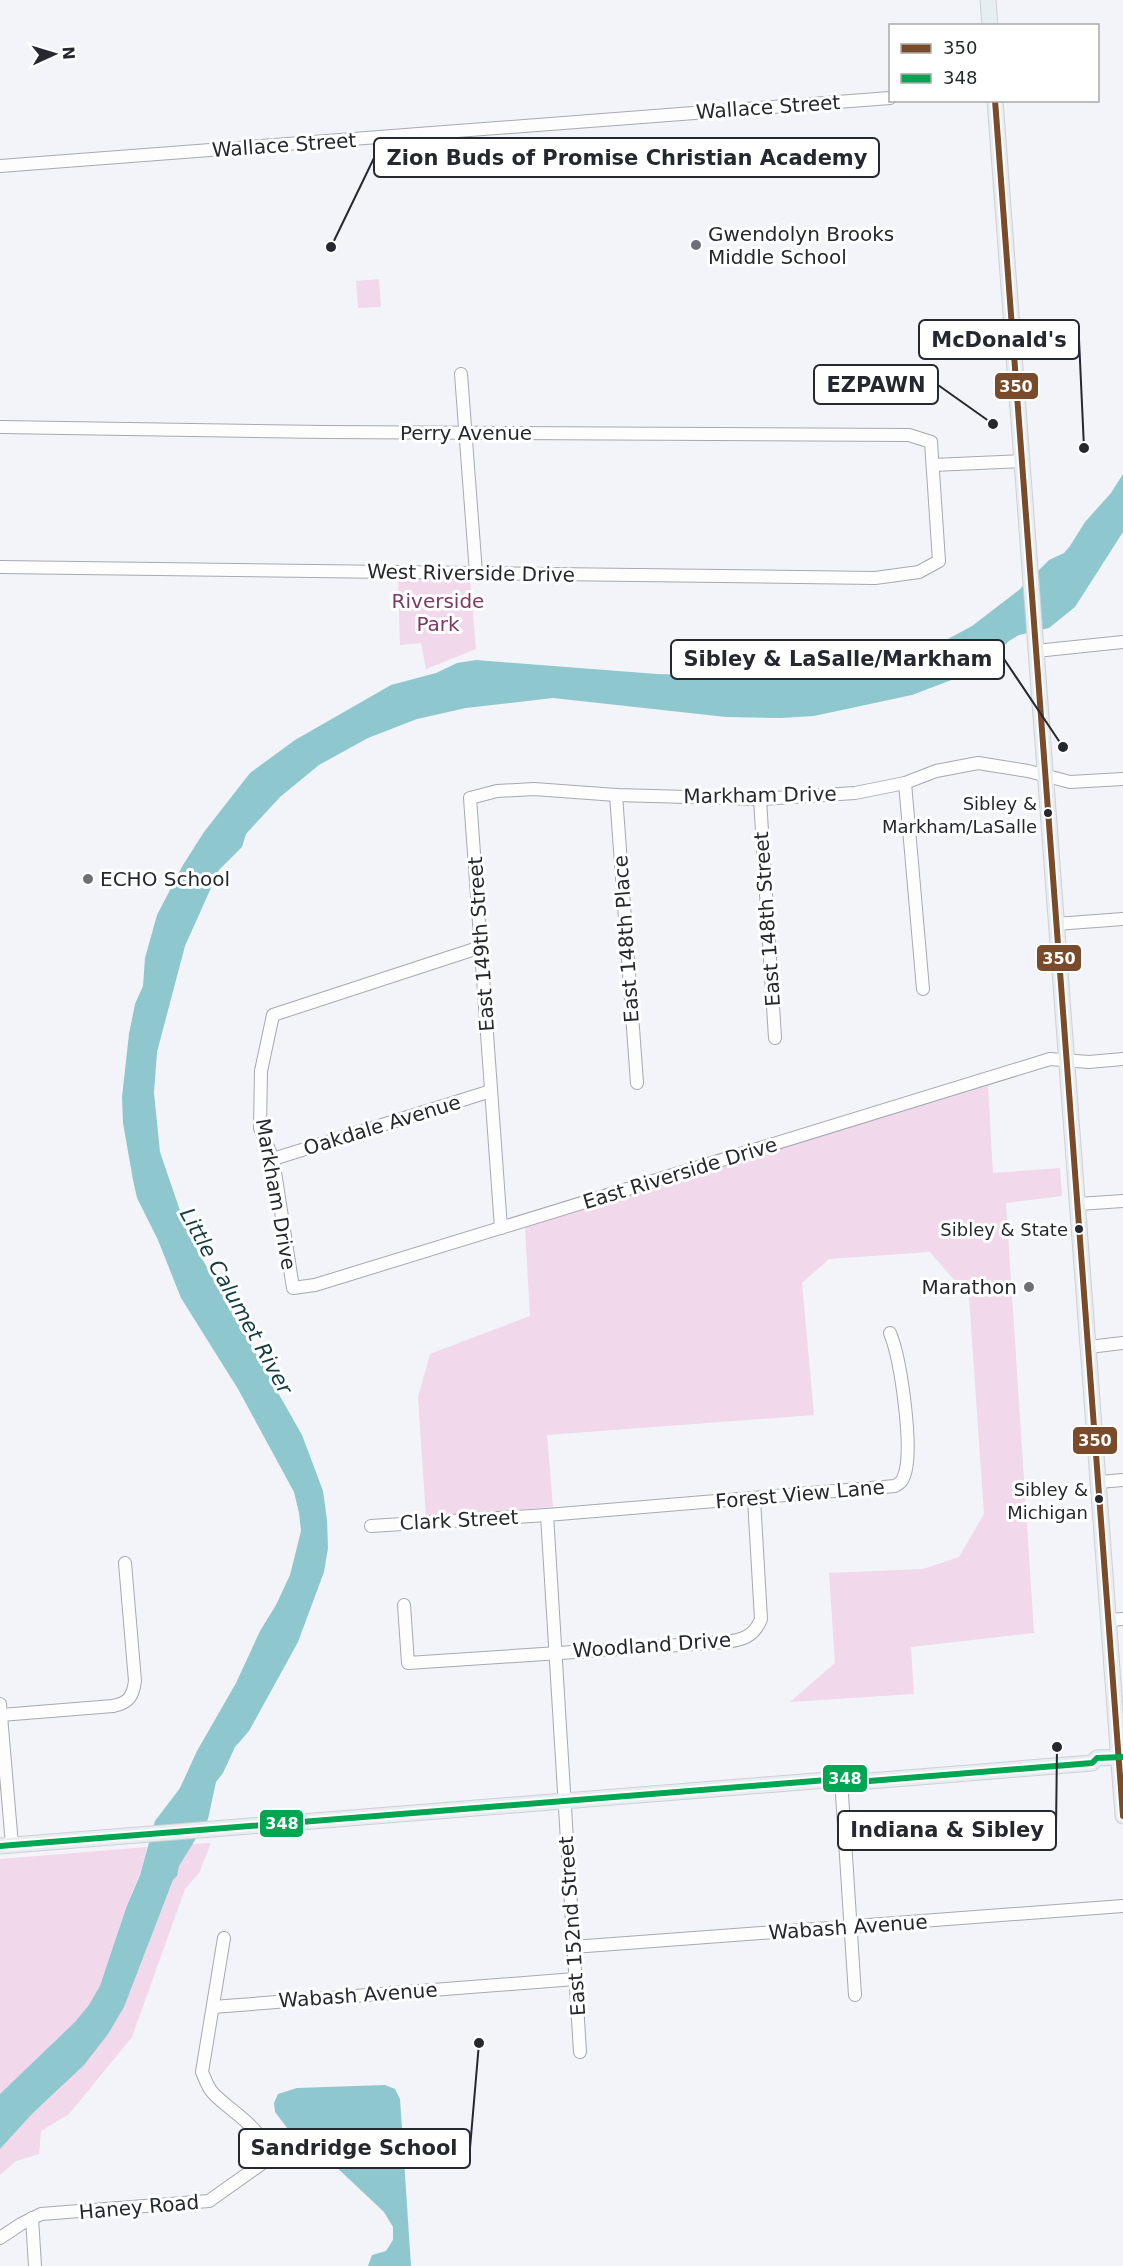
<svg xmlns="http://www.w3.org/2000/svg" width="1123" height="2266" font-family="'DejaVu Sans',sans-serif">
  <rect width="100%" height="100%" fill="#f2f4fa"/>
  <g fill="#f1d8eb">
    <polygon points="379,279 381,307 358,308 356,281"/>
    <polygon points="398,577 470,578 476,649 426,669 421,643 400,645"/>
    <polygon points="988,1086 993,1173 1060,1168 1062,1196 1006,1203 1034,1633 911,1647 914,1694 790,1702 835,1663 829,1573 923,1569 959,1557 984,1514 969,1297 930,1252 829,1259 802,1283 814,1415 547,1435 553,1507 426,1517 418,1397 430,1354 530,1316 525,1227"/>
    <polygon points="211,1843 199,1873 185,1889 132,2037 69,2114 41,2131 39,2154 16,2161 0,2175 0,2149 32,2114 58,2090 139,1967 179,1866 191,1844"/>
    <path d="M 147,1847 C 143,1869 134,1887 126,1908 C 116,1933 111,1962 100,1987 C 81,2026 32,2064 0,2094 L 0,1859 Z"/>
  </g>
  <g fill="#8ec8ce">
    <polygon points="1123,474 1123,532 1075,607 1049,628 1019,635 1009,641 986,663 970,673 912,695 814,716 781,718 726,717 553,698 466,708 417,719 368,738 319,765 280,797 246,834 242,847 219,870 185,946 157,1052 154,1093 160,1152 188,1234 302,1435 323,1491 327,1520 328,1548 324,1572 298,1642 249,1731 235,1747 223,1773 216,1782 208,1819 179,1866 177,1876 173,1880 124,2007 108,2034 84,2065 32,2114 0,2149 0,2094 75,2022 89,2005 100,1986 126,1908 140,1875 155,1821 180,1788 197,1751 236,1683 260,1631 276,1605 290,1575 301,1531 299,1513 294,1492 238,1389 181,1298 158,1240 137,1198 133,1180 123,1123 122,1097 129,1034 135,1004 143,986 145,958 157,915 183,865 204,832 250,773 295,740 391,685 436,673 457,663 476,660 657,674 762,677 859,665 895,658 921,649 928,643 935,646 972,626 1019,590 1049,560 1064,553 1070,546 1085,522 1111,493"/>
    <polygon points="385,2085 395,2089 400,2099 411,2266 368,2266 372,2255 386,2251 393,2240 393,2227 384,2212 314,2146 291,2133 275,2112 274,2103 278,2094 297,2088"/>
  </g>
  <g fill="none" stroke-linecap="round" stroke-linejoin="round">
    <g stroke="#a7a9b0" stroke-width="14">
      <g id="minor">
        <polyline points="0,166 890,98"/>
        <polyline points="461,374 476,573"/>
        <polyline points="0,427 325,432 909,435 931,442 939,561 919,572 875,578 0,567"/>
        <polyline points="933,465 1021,461"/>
        <polyline points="1036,651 1123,642"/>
        <polyline points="905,783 923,989"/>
        <polyline points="616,795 637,1083"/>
        <polyline points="760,799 775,1038"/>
        <polyline points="1056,924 1123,919"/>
        <polyline points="481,947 273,1015 261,1071 260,1128 273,1159 293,1288 315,1285 1050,1059 1089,1062 1123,1059"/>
        <polyline points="273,1159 491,1091"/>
        <polyline points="1078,1204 1123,1201"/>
        <polyline points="501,1228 470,798 497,791 534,789 616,795 760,799 855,793 905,783 936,771 978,763 1028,771 1070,782 1123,779"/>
        <polyline points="1089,1347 1123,1343"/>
        <polyline points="1099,1482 1123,1480"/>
        <polyline points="547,1515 580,2052"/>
        <path d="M 371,1526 L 547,1515 L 895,1486 C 900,1483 902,1482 904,1476 C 914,1451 901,1360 890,1333"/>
        <path d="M 404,1605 L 408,1663 L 725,1642 C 742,1640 754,1637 761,1619 L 754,1499"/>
        <polyline points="1110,1620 1123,1619"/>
        <polyline points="0,1704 12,1845"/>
        <path d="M 1,1715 L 113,1706 C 129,1703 133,1696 135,1681 L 125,1563"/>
        <polyline points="841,1779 855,1995"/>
        <polyline points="573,1947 1123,1906"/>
        <polyline points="213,2007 575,1979"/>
        <polyline points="32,2218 35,2266"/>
        <path d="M 0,2238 L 21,2224 L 41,2214 L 209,2201 L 264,2162 C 272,2131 231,2113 213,2093 C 208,2088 205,2079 202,2072 L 224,1938"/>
      </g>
    </g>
    <g stroke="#cfd0d4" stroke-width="17">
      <g id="major">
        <polyline points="988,0 990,26"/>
        <polyline points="995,100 1123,1816"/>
        <polyline points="0,1846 852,1778 857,1782 1092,1763 1097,1758 1123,1757"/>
      </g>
    </g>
    <use href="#minor" stroke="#fdfdfe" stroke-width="12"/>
    <use href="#major" stroke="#e7eef2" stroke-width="15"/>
    <g stroke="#fff" stroke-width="10">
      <polyline id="bus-1" points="995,100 1123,1816"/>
    </g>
    <g stroke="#fff" stroke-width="10">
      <polyline id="bus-2" points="0,1846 852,1778 857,1782 1092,1763 1097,1758 1123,1757"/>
    </g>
    <use href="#bus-1" stroke="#7a4b2a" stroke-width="6"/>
    <use href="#bus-2" stroke="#00a651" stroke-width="6"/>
  </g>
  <g fill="#6d6f77" stroke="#fff" stroke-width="2">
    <circle cx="696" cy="245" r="6"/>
    <circle cx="88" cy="879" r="6"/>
    <circle cx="1029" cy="1287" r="6"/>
  </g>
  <g fill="#262830" stroke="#fff" stroke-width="2">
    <circle cx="1048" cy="813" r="5"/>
    <circle cx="1079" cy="1229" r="5"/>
    <circle cx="1099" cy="1499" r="5"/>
  </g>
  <g text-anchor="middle" stroke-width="6" stroke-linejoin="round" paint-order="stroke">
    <g font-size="18" fill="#262830" stroke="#fff" text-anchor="end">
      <text x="1037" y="810">Sibley &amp;<tspan x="1037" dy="23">Markham/LaSalle</tspan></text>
      <text x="1068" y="1236">Sibley &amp; State</text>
      <text x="1088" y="1496">Sibley &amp;<tspan x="1088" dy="23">Michigan</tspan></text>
    </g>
    <g font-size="20" fill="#262830" stroke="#fff">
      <text transform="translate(768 107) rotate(-4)" y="7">Wallace Street</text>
      <text transform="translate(284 145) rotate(-4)" y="7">Wallace Street</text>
      <text x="466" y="440">Perry Avenue</text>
      <text transform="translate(471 573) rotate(1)" y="7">West Riverside Drive</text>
      <text transform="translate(760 795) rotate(-1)" y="7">Markham Drive</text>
      <text transform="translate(767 919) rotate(-94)" y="7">East 148th Street</text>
      <text transform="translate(626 939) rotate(-94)" y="7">East 148th Place</text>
      <text transform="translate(481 944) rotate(-94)" y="7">East 149th Street</text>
      <text transform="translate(382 1125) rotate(-17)" y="7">Oakdale Avenue</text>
      <text transform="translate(680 1173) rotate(-17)" y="7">East Riverside Drive</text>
      <text transform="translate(276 1194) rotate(80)" y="7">Markham Drive</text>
      <text transform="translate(800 1494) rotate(-5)" y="7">Forest View Lane</text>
      <text transform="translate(459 1520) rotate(-3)" y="7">Clark Street</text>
      <text transform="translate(652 1645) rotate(-4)" y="7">Woodland Drive</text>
      <text transform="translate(572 1926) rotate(-94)" y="7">East 152nd Street</text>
      <text transform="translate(848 1927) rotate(-4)" y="7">Wabash Avenue</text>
      <text transform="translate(358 1995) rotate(-4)" y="7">Wabash Avenue</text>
      <text transform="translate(139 2207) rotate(-5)" y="7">Haney Road</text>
    </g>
    <g font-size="20" fill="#262830" stroke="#fff" text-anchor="start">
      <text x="708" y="241">Gwendolyn Brooks<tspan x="708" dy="23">Middle School</tspan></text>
      <text x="100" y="886">ECHO School</text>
      <text x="1017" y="1294" text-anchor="end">Marathon</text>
    </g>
    <g font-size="20" fill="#7c3966" stroke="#fff">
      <text x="438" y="608">Riverside<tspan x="438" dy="23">Park</tspan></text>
    </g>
    <g font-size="21" font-style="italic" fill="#153c3f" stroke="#fff">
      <text transform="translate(236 1301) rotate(61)" y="7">Little Calumet River</text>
    </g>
  </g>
  <path fill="none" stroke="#262830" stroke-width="2" d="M331 247L374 158M1084 448L1079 339M993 424L938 385M1063 747L1004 659M1057 1747L1056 1830M479 2043L470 2148"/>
  <g fill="#262830" stroke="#fff" stroke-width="2">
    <circle cx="331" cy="247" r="6"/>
    <circle cx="1084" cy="448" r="6"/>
    <circle cx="993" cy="424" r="6"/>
    <circle cx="1063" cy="747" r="6"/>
    <circle cx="1057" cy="1747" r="6"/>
    <circle cx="479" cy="2043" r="6"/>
  </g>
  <g fill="#fff" stroke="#262830" stroke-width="2">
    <rect x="374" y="138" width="505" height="39" rx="6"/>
    <rect x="919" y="320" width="160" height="39" rx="6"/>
    <rect x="814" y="365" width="124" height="39" rx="6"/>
    <rect x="671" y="640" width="333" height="39" rx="6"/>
    <rect x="838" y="1811" width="218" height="39" rx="6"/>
    <rect x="239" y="2129" width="231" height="39" rx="6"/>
  </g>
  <g font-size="21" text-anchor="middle" font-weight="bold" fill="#262830">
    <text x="627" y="165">Zion Buds of Promise Christian Academy</text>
    <text x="999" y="347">McDonald's</text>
    <text x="876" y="392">EZPAWN</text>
    <text x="838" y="666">Sibley &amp; LaSalle/Markham</text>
    <text x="947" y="1837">Indiana &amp; Sibley</text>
    <text x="354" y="2155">Sandridge School</text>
  </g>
  <g stroke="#fff" stroke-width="2">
    <rect x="994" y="372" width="45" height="28" rx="6" fill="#7a4b2a"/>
    <rect x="1036" y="944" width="46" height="28" rx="6" fill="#7a4b2a"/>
    <rect x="1072" y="1426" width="46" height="29" rx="6" fill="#7a4b2a"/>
    <rect x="822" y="1764" width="46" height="29" rx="6" fill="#00a651"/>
    <rect x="259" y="1809" width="45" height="29" rx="6" fill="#00a651"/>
  </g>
  <g font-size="16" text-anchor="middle" font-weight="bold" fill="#fff">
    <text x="1016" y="392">350</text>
    <text x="1059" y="964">350</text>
    <text x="1095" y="1446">350</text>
    <text x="845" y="1784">348</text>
    <text x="282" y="1829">348</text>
  </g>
  <rect x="889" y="24" width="210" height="78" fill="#ffffff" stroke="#a8a9ac" stroke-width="1.5"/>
  <rect x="901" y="44" width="30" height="9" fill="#7a4b2a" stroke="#a8a9ac" stroke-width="1.5"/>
  <text x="943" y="54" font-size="18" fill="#262830">350</text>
  <rect x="901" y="74" width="30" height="9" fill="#00a651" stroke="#a8a9ac" stroke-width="1.5"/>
  <text x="943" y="84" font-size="18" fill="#262830">348</text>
  <g transform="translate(54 54) rotate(86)" stroke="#ffffff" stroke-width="4.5" paint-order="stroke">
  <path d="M0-4.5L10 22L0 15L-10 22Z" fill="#262830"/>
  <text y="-9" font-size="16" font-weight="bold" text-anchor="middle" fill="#262830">N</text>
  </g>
</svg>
